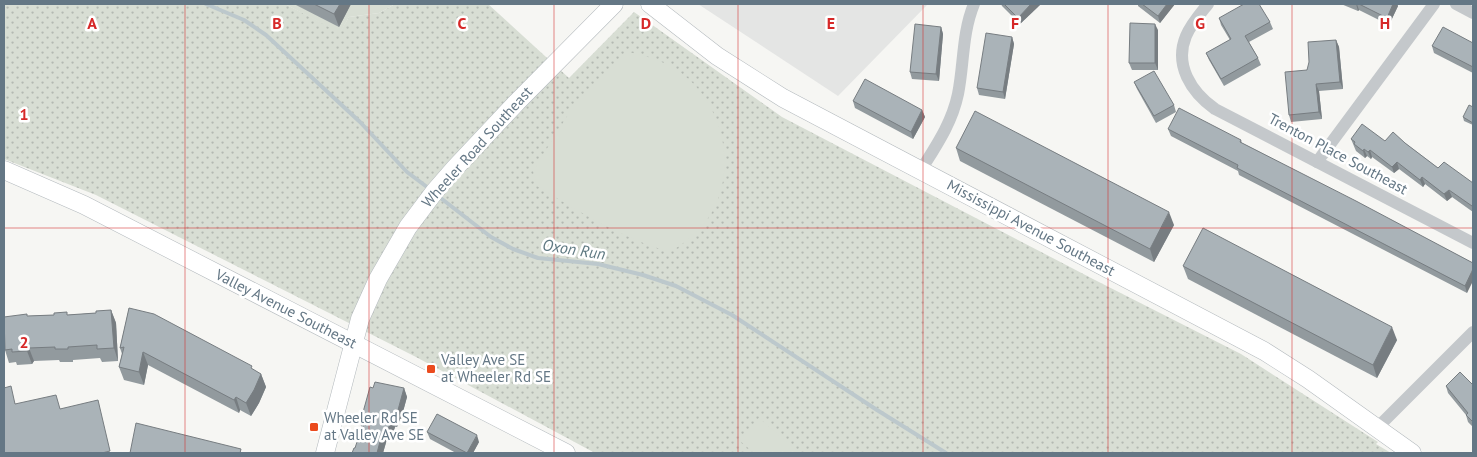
<svg xmlns="http://www.w3.org/2000/svg" width="1477" height="457" font-family="'PT Sans',sans-serif">
  <defs>
    <pattern id="park-dots" width="8" height="8" patternUnits="userSpaceOnUse" patternTransform="scale(1.25)"><rect width="8" height="8" fill="#d8ded4"/><path d="M2 2h.1M6 6h.1" fill="none" stroke="#b3b9b2" stroke-width="1.8" stroke-linecap="round"/></pattern>
  </defs>
  <rect width="100%" height="100%" fill="#f6f6f3"/>
  <polygon fill="#e4e5e4" points="698,4 928,4 838,96"/>
  <polygon fill="url(#park-dots)" points="4,4 285,4 340,32 349,17 379,13 395,4 488,4 569,78 634,12 782,117 1093,279 1241,354 1378,442 1376,444 1391,453 595,453 416,357 96,195 4,159"/>
  <g fill="#d8ded4">
    <polygon points="285,4 395,4 379,13 349,17 340,33"/>
    <path d="M 628,52 C 647,56 665,61 681,73 C 726,106 740,177 705,223 C 695,235 683,244 670,252 C 622,238 579,212 537,186 L 533,171 L 569,113 L 601,77 Z"/>
    <polygon points="759,418 797,451 796,453 754,453 739,440"/>
  </g>
  <g fill="none" stroke-linecap="round" stroke-linejoin="round">
    <g stroke="#bcc8cc" stroke-width="4">
      <polyline points="206,4 244,20 266,35 360,122 407,172 431,190"/>
      <polyline points="438,196 491,237 513,249 538,258 598,264 643,275 676,286 732,315 877,410 946,453"/>
    </g>
    <g stroke="#b4babe" stroke-width="19">
      <g id="secondary">
        <polyline points="650,4 717,56 783,98 1264,351 1308,379 1412,453"/>
        <polyline points="4,170 84,205 566,453"/>
        <polyline points="325,453 360,319 378,279 408,227 435,191 455,168 517,102 614,4"/>
      </g>
    </g>
    <g stroke="#c4c8cb" stroke-width="12">
      <path d="M 1208,4 C 1200,14 1191,24 1186,36 C 1174,65 1191,92 1215,109 L 1473,243"/>
      <polyline points="1456,4 1473,13"/>
      <polyline points="1317,162 1434,4"/>
      <path d="M 921,170 C 936,146 952,123 958,94 C 964,64 962,33 974,4"/>
      <polyline points="1377,428 1473,332"/>
    </g>
    <use href="#secondary" stroke="#fff" stroke-width="18"/>
  </g>
  <g fill="#929a9e">
    <polygon points="294,4 351,4 339,27"/>
    <polygon points="1001,4 1041,4 1020,24 1002,6"/>
    <polygon points="1138,4 1175,4 1160,23 1138,6"/>
    <polygon points="1341,4 1397,4 1398,6 1389,25 1359,10 1358,11"/>
    <polygon points="1219,18 1270,22 1273,29 1249,42 1258,58 1261,65 1224,86 1209,60 1206,53 1230,40 1221,25"/>
    <polygon points="941,27 943,34 939,81 912,79 910,72"/>
    <polygon points="1158,30 1158,70 1132,70 1129,63"/>
    <polygon points="1012,37 1014,44 1005,99 979,95 977,88"/>
    <polygon points="1336,40 1339,47 1343,89 1319,91 1322,119 1291,122 1289,115 1307,70"/>
    <polygon points="1473,43 1473,73 1434,53 1432,46"/>
    <polygon points="1134,82 1174,105 1176,112 1156,123 1137,89"/>
    <polygon points="853,101 922,110 925,117 913,139 855,108"/>
    <polygon points="1473,107 1473,125 1464,121 1463,117"/>
    <polygon points="1168,129 1241,140 1242,143 1473,263 1467,293 1239,175 1238,171 1171,136"/>
    <polygon points="1351,139 1405,143 1438,168 1473,183 1473,212 1452,197 1447,201 1425,184 1423,187 1399,169 1394,173 1372,157 1371,159 1367,156 1365,158 1356,151"/>
    <polygon points="956,148 1174,225 1154,262 960,161"/>
    <polygon points="1183,266 1397,340 1377,378 1188,279"/>
    <polygon points="129,308 261,374 266,387 259,403 251,416 240,410 239,413 148,365 144,385 124,380 119,367 122,354 120,348"/>
    <polygon points="111,310 116,323 118,361 102,362 100,358 73,360 73,362 60,362 59,360 34,361 32,364 17,365 16,362 9,363 5,350 28,316 54,315 67,312 67,315 96,313"/>
    <polygon points="1473,385 1473,427 1468,422 1466,415 1448,393 1446,386"/>
    <polygon points="373,388 404,388 407,397 401,419 400,419 397,427 395,427 391,440 387,439 383,453 352,453 358,443 362,429 360,423"/>
    <polygon points="427,432 479,442 473,453 456,453 430,439"/>
  </g>
  <g fill="#777d81">
    <polygon points="340,4 351,4 339,27 334,14"/>
    <polygon points="1031,4 1041,4 1020,24 1018,18"/>
    <polygon points="1167,4 1175,4 1160,23 1158,16"/>
    <polygon points="1356,4 1357,4 1359,10 1358,11"/>
    <polygon points="1393,4 1397,4 1398,6 1389,25 1387,18"/>
    <polygon points="1155,24 1158,30 1158,70 1155,63"/>
    <polygon points="941,27 943,34 939,81 936,74"/>
    <polygon points="1012,37 1014,44 1005,99 1003,92"/>
    <polygon points="1336,40 1339,47 1343,89 1340,82"/>
    <polygon points="1316,84 1319,91 1322,119 1319,112"/>
    <polygon points="922,110 925,117 913,139 911,132"/>
    <polygon points="1364,149 1367,156 1365,158 1363,151"/>
    <polygon points="1370,150 1372,157 1371,159 1368,152"/>
    <polygon points="1397,162 1399,169 1394,173 1392,167"/>
    <polygon points="1422,177 1425,184 1423,187 1420,180"/>
    <polygon points="1449,190 1452,197 1447,201 1444,194"/>
    <polygon points="1169,212 1174,225 1154,262 1150,249"/>
    <polygon points="1473,269 1473,281 1467,293 1465,286"/>
    <polygon points="111,310 116,323 118,361 114,348"/>
    <polygon points="1392,327 1397,340 1377,378 1373,365"/>
    <polygon points="29,348 34,361 32,364 27,351"/>
    <polygon points="143,352 148,365 144,385 139,372"/>
    <polygon points="261,374 266,387 259,403 251,416 246,403"/>
    <polygon points="404,388 407,397 401,419 398,410"/>
    <polygon points="236,397 240,410 239,413 234,400"/>
    <polygon points="396,410 400,419 397,427 394,419"/>
    <polygon points="391,418 395,427 391,440 388,431"/>
    <polygon points="383,430 387,439 383,453 377,453"/>
    <polygon points="477,435 479,442 473,453 467,453"/>
  </g>
  <g fill="#aab3b8" stroke="#777d81">
    <polygon points="314,4 340,4 334,14"/>
    <polygon points="1004,4 1031,4 1018,18"/>
    <polygon points="1142,4 1167,4 1158,16"/>
    <polygon points="1244,4 1259,4 1270,22 1245,36 1258,58 1221,79 1206,53 1231,39 1219,18"/>
    <polygon points="1359,4 1393,4 1387,18"/>
    <polygon points="1130,23 1155,24 1155,63 1129,63"/>
    <polygon points="915,24 941,27 936,74 910,72"/>
    <polygon points="1443,27 1473,43 1473,67 1432,46"/>
    <polygon points="986,33 1012,37 1003,92 977,88"/>
    <polygon points="1336,40 1340,82 1316,84 1319,112 1289,115 1285,72 1307,70 1309,62 1308,42"/>
    <polygon points="1154,71 1174,105 1154,116 1134,82"/>
    <polygon points="865,79 922,110 911,132 853,101"/>
    <polygon points="1469,105 1473,107 1473,123 1463,117"/>
    <polygon points="1179,108 1241,140 1240,142 1356,201 1473,263 1473,269 1465,286 1237,168 1238,165 1168,129"/>
    <polygon points="975,111 1169,212 1150,249 956,148"/>
    <polygon points="1362,124 1385,141 1393,132 1405,143 1438,168 1444,162 1473,183 1473,205 1472,206 1449,190 1444,194 1422,177 1420,180 1397,162 1392,167 1370,150 1368,152 1364,149 1363,151 1354,144 1355,142 1351,139"/>
    <polygon points="1203,228 1392,327 1373,365 1183,266"/>
    <polygon points="129,308 154,314 252,366 251,368 261,374 254,390 246,403 236,397 234,400 143,352 139,372 119,367 124,347 120,348"/>
    <polygon points="111,310 114,348 97,349 97,345 68,347 68,349 55,349 55,347 29,348 27,351 12,352 12,349 5,350 4,317 27,314 27,316 54,315 54,313 67,312 67,315 96,313 96,311"/>
    <polygon points="1460,372 1473,385 1473,422 1466,415 1468,413 1446,386"/>
    <polygon points="375,382 404,388 398,410 396,410 394,419 391,418 388,431 383,430 377,453 352,453 354,448 355,448 357,442 358,443 364,424 360,423 370,387 373,388"/>
    <polygon points="11,386 15,404 56,395 60,409 98,400 110,451 102,453 4,453 4,388"/>
    <polygon points="437,414 477,435 467,453 427,432"/>
    <polygon points="136,423 241,449 240,453 130,453"/>
  </g>
  <path fill="none" stroke="#d62828" stroke-width="1" stroke-opacity="0.55" d="M 185,4 L 185,453M 369,4 L 369,453M 554,4 L 554,453M 738,4 L 738,453M 923,4 L 923,453M 1108,4 L 1108,453M 1292,4 L 1292,453M 4,228 L 1473,228"/>
  <g fill="#eb4b1e" stroke="#fff" stroke-width="2">
    <rect x="426" y="364" width="10" height="10" rx="2.5"/>
    <rect x="309" y="422" width="10" height="10" rx="2.5"/>
  </g>
  <g text-anchor="middle" stroke-width="5" stroke-linejoin="round" paint-order="stroke">
    <g font-size="15" fill="#647785" stroke="#fff">
      <text transform="translate(477 147) rotate(-48)" y="5">Wheeler Road Southeast</text>
      <text transform="translate(1338 154) rotate(28)" y="5">Trenton Place Southeast</text>
      <text transform="translate(1031 228) rotate(28)" y="5">Mississippi Avenue Southeast</text>
      <text transform="translate(286 309) rotate(27)" y="5">Valley Avenue Southeast</text>
    </g>
    <g font-size="15" fill="#647785" stroke="#fff" text-anchor="start">
      <text x="441" y="365">Valley Ave SE<tspan x="441" dy="17">at Wheeler Rd SE</tspan></text>
      <text x="324" y="423">Wheeler Rd SE<tspan x="324" dy="17">at Valley Ave SE</tspan></text>
    </g>
    <g font-size="16" font-style="italic" fill="#5f7982" stroke="#fff">
      <text transform="translate(574 249) rotate(9)" y="6">Oxon Run</text>
    </g>
  </g>
  <g font-size="16" text-anchor="middle" font-weight="bold" fill="#d62828" stroke="#fff" stroke-width="5" stroke-linejoin="round" paint-order="stroke">
    <text x="92" y="29">A</text>
    <text x="277" y="29">B</text>
    <text x="462" y="29">C</text>
    <text x="646" y="29">D</text>
    <text x="831" y="29">E</text>
    <text x="1015" y="29">F</text>
    <text x="1200" y="29">G</text>
    <text x="1385" y="29">H</text>
    <text x="24" y="120">1</text>
    <text x="24" y="348">2</text>
  </g>
  <rect width="1477" height="457" fill="none" stroke="#647785" stroke-width="10"/>
</svg>
